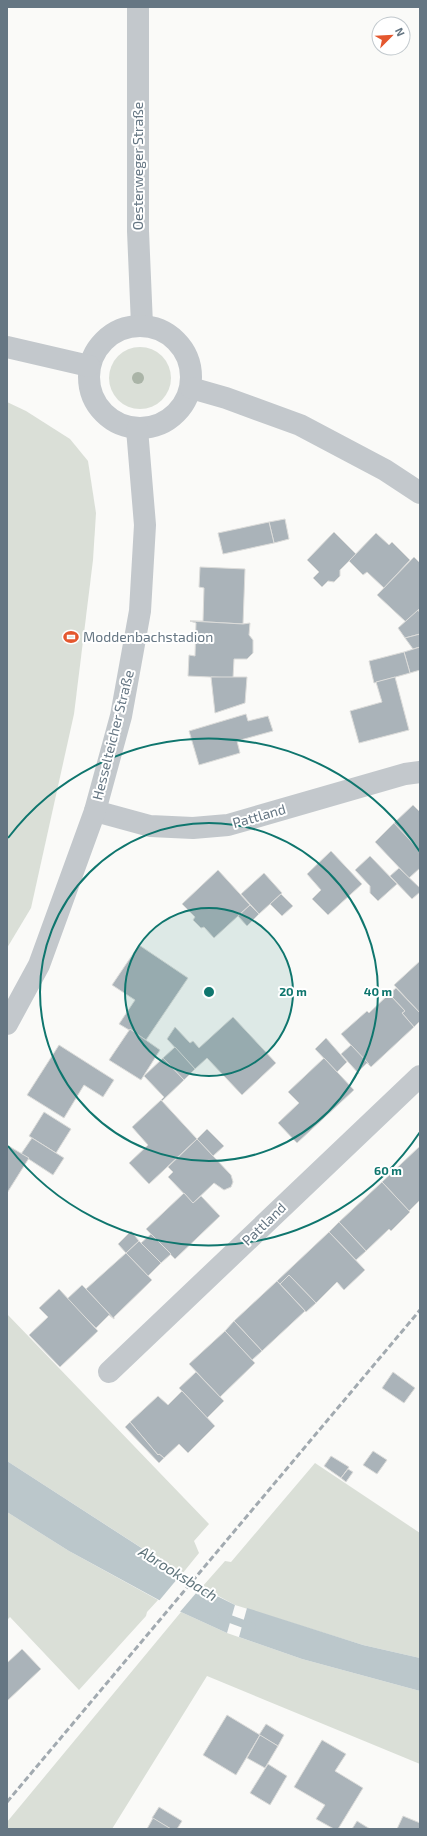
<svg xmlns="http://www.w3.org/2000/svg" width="427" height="1836" font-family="'Exo 2',sans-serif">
  <rect width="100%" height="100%" fill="#fafaf8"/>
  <g fill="#dadfd7">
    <circle cx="140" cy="378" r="31"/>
    <polygon points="7,402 26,411 70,439 88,461 96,513 93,560 74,714 31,908 7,948"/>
    <polygon points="7,1314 209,1524 194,1541 199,1553 182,1574 7,1461"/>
    <polygon points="315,1463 420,1533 420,1658 363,1645 235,1605 202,1587 225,1561 231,1562"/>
    <polygon points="7,1512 69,1551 158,1600 147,1612 146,1616 79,1690 10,1617 7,1620"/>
    <polygon points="181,1612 227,1633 302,1659 420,1691 420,1764 207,1676 112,1829 7,1829 7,1822"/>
  </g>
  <g fill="#bbc7cb">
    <polygon points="7,1461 211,1593 235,1605 227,1633 181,1612 69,1551 7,1512"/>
    <polygon points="247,1608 363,1645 420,1658 420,1691 302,1659 239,1637"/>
  </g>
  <polygon fill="#fafaf8" points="183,1572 203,1585 179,1613 158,1602"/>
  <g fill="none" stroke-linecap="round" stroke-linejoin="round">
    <polyline stroke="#bbc7cb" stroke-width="8" points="222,1616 252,1627"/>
  </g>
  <g fill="#aab3b9" stroke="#dcdcda">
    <polygon points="285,519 289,539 274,543 269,522"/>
    <polygon points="269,522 274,543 223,554 218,533"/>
    <polygon points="334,532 356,554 340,570 340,576 334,582 328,581 322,587 313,578 319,572 307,560"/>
    <polygon points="376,533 389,545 392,542 410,560 384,588 367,572 363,575 349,561"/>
    <polygon points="414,557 420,563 420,608 406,622 377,595"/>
    <polygon points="200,567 245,569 243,624 190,621 203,621 204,588 199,587"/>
    <polygon points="418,610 420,613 420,634 405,638 398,628"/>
    <polygon points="190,621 243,624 250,623 249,635 253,640 253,653 247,659 234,659 233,678 188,676 189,655 195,656 196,623"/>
    <polygon points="420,634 420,647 413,649 405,638"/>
    <polygon points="420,647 420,670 410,673 404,652"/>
    <polygon points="404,652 410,673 374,683 369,661"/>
    <polygon points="211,677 247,677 245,703 215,713"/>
    <polygon points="395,677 409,730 359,743 350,711 382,702 376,682"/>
    <polygon points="246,714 248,721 268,716 273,731 237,741 240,753 199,765 189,731"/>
    <polygon points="413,805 420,812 420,851 394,823"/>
    <polygon points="394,823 420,851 420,868 409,878 375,842"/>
    <polygon points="331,851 362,884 328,915 312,899 321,890 307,874"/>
    <polygon points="370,856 397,884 378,901 370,893 370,886 355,870"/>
    <polygon points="399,868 420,888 420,892 412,899 390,876"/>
    <polygon points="218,870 250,905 214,938 204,927 201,928 193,920 195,917 182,904"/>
    <polygon points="264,873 282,893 259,914 241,894"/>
    <polygon points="281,894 293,906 282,916 270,904"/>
    <polygon points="250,905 259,914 247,926 238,916"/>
    <polygon points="139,945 188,978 146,1040 119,1024 135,1000 112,985"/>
    <polygon points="420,961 420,1013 394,985"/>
    <polygon points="396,988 420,1013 420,1021 414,1027 402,1013 405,1011 389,994"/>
    <polygon points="389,994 405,1011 402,1013 414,1027 371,1067 341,1034 367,1011 369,1013"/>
    <polygon points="233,1017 276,1063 242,1095 207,1058 195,1069 167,1039 175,1027 190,1043 193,1041 199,1048"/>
    <polygon points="130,1029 160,1050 141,1080 109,1060"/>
    <polygon points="326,1038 347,1062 337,1072 315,1049"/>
    <polygon points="59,1045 114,1080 103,1097 84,1085 64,1118 27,1095"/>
    <polygon points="351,1045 369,1064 367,1063 358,1072 359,1074 341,1054"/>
    <polygon points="175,1047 195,1069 184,1080 163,1058"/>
    <polygon points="163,1058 184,1080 162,1101 161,1100 164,1097 144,1076"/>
    <polygon points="324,1058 354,1090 297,1143 278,1123 299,1103 288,1092"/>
    <polygon points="161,1100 197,1139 149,1184 129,1163 148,1145 132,1127"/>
    <polygon points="44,1112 71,1129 56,1153 29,1136"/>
    <polygon points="207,1129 224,1146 213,1156 197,1139"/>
    <polygon points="32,1138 64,1158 53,1175 21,1154"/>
    <polygon points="197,1139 231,1175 233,1182 231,1187 224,1190 214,1183 193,1203 168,1177 173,1172 168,1167"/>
    <polygon points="7,1145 29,1158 7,1193"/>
    <polygon points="420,1146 420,1200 409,1211 382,1182"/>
    <polygon points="382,1182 410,1212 391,1231 389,1229 366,1251 339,1222"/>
    <polygon points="184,1193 193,1203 201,1196 220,1216 175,1259 146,1229"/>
    <polygon points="339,1222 366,1251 356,1260 329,1232"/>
    <polygon points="131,1231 139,1241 126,1253 118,1244"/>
    <polygon points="329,1232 365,1270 344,1290 337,1282 316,1303 289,1275 280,1284 277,1281"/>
    <polygon points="151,1234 171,1254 161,1263 141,1243"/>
    <polygon points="139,1241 161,1263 148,1276 126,1253"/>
    <polygon points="126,1253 152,1280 114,1317 114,1319 86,1289"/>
    <polygon points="289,1275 316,1303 306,1312 280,1284"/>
    <polygon points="277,1281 305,1311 262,1351 234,1321"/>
    <polygon points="82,1285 86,1289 114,1319 109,1315 96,1328 67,1299"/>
    <polygon points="59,1289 98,1331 60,1367 29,1335 48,1317 39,1308"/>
    <polygon points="234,1321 262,1351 252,1360 225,1331"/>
    <polygon points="225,1331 255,1363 220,1397 189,1364"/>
    <polygon points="196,1372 224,1401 207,1418 179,1388"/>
    <polygon points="393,1372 415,1388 404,1403 382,1388"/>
    <polygon points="182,1391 215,1426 188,1453 179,1444 164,1458 159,1454 158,1455 130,1422 158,1396 168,1405"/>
    <polygon points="130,1422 158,1455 159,1454 164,1458 159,1463 125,1427"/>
    <polygon points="373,1451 387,1460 377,1474 363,1465"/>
    <polygon points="331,1456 349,1467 341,1478 324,1466"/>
    <polygon points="348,1469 353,1472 346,1482 341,1478"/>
    <polygon points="22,1649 41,1669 7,1701 7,1663"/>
    <polygon points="227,1715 260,1735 236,1775 203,1755"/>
    <polygon points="266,1724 284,1735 278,1746 259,1735"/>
    <polygon points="260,1735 278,1746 265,1768 247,1758"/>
    <polygon points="322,1740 346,1754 335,1771 363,1788 338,1829 334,1829 316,1819 325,1805 294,1787"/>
    <polygon points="268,1764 287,1776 270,1805 250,1793"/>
    <polygon points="159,1807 182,1821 177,1829 171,1829 152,1818"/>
    <polygon points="403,1816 420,1823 420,1829 397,1829"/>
    <polygon points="153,1818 171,1829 147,1829"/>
    <polygon points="357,1821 370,1829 352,1829"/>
  </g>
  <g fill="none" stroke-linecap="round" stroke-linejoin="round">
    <g stroke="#c3c8cc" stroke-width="22">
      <polyline points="138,7 138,231 142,325"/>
      <circle cx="140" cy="377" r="51"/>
      <polyline points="7,347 89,366"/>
      <polyline points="191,388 226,398 300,425 385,470 420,493"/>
      <polyline points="95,811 150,826 193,828 228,825 405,774 420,772"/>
      <polyline points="7,1024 39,965 95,811 121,716 140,611 145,525 137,429"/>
      <polyline points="109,1372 420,1076"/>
    </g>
    <polyline stroke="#a2aab0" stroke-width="3" stroke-dasharray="6 3" stroke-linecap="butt" points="7,1802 420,1310"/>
  </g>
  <circle fill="#aab4a7" cx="138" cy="378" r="6"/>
  <circle cx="209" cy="992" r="84" fill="#0f766e" fill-opacity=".12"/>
  <g fill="none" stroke="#0f766e" stroke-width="2">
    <circle cx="209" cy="992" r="84"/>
    <circle cx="209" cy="992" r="169"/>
    <path d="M420 1132A253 253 0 0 1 8 1146M8 838A253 253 0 0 1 420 852"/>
  </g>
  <defs>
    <g id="stadium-bare" transform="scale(1.2)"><path d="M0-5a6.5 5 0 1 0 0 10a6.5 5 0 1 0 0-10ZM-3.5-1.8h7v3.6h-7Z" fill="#e4572e" stroke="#fff" stroke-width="2.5" paint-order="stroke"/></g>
  </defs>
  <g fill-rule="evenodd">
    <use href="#stadium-bare" x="71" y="637"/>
  </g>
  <g text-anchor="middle" stroke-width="4" stroke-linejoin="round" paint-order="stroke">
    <g font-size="14" fill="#657683" stroke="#fff">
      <text transform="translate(138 166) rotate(-90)" y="5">Oesterweger Straße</text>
      <text transform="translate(113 735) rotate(-76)" y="5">Hesselteicher Straße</text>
      <text transform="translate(259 816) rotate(-16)" y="5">Pattland</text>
      <text transform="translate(264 1224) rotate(-44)" y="5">Pattland</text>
    </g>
    <g font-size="14" fill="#657683" stroke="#fff" text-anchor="start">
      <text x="83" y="642">Moddenbachstadion</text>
    </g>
    <g font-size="15" font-style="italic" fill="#60757c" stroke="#fff">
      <text transform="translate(178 1574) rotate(32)" y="5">Abrooksbach</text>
    </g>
  </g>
  <circle cx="209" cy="992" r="6" fill="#0f766e" stroke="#fff" stroke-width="2"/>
  <g font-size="12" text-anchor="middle" font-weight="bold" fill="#0f766e" stroke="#fff" stroke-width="4" stroke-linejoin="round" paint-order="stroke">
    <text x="293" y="996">20 m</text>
    <text x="378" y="996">40 m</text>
    <text x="388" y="1175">60 m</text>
  </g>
  <rect width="427" height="1836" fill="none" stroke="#657683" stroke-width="16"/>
  <g transform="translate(391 36) rotate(66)"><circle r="19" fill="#ffffff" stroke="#c1c8cd"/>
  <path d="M0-3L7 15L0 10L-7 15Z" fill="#e4572e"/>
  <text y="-6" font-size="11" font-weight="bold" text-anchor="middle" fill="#657683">N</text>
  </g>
</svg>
